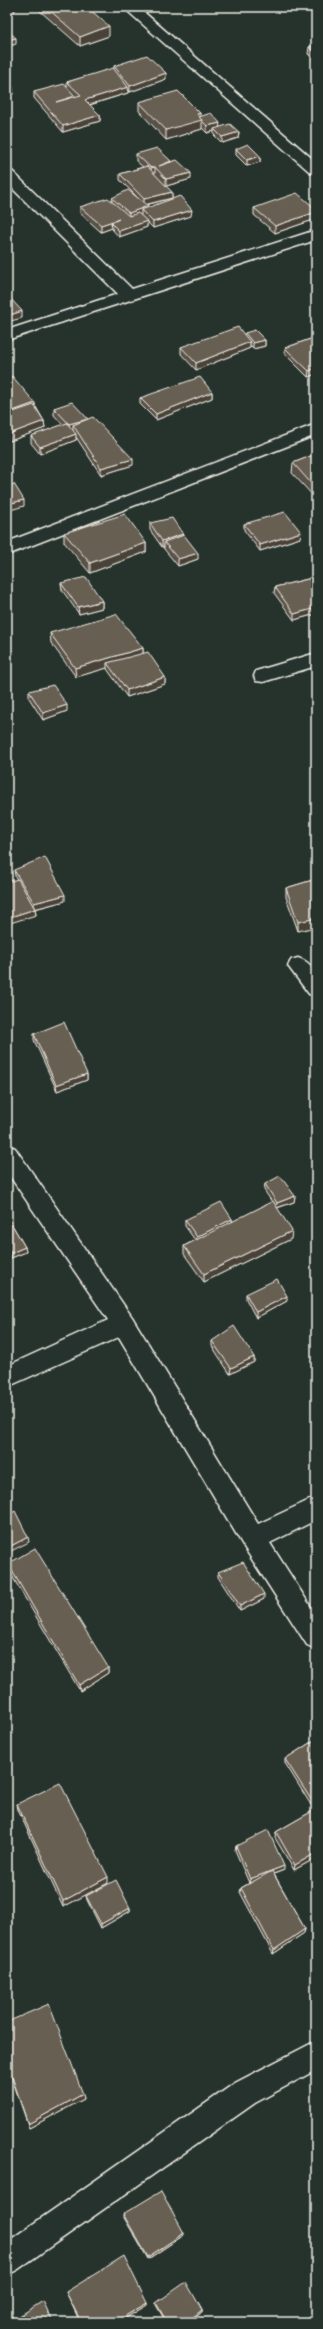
<svg xmlns="http://www.w3.org/2000/svg" width="323" height="2329" font-family="Delius,sans-serif">
  <rect width="100%" height="100%" fill="#26332d"/>
  <filter id="ink" filterUnits="userSpaceOnUse"><feTurbulence type="fractalNoise" baseFrequency=".025" numOctaves="2"/><feDisplacementMap in="SourceGraphic" scale="8" xChannelSelector="R" yChannelSelector="G"/><feConvolveMatrix kernelMatrix="1 2 1 2 8 2 1 2 1" color-interpolation-filters="sRGB"/></filter>
  <g filter="url(#ink)">
    <g fill="none" stroke-linecap="round" stroke-linejoin="round">
      <g stroke="#f4f1e8" stroke-width="3">
        <g id="minor">
          <polygon points="123,7 138,7 316,162 316,175 311,173"/>
          <polygon points="7,169 12,171 132,289 316,230 316,240 7,340 7,330 118,294 7,183"/>
          <polygon points="316,424 316,435 7,555 7,542"/>
          <polygon points="316,653 316,666 263,682 256,681 254,676 256,671"/>
          <path d="M 298,958 C 317,964 316,979 316,996 L 309,994 L 288,966 L 291,960 Z"/>
          <polygon points="7,1145 15,1148 132,1317 258,1524 316,1497 316,1520 270,1543 316,1615 316,1649 307,1645 244,1547 119,1337 7,1387 7,1366 108,1320 7,1172"/>
          <polygon points="316,2041 316,2070 255,2103 17,2270 7,2275 7,2242 235,2083"/>
        </g>
      </g>
      <use href="#minor" fill="#26332d" fill-rule="evenodd"/>
    </g>
    <g fill="#595147" stroke="#f4f1e8">
      <polygon points="40,7 87,7 109,36 80,46 40,11"/>
      <polygon points="316,45 316,61 308,54 309,47"/>
      <polygon points="114,66 166,79 130,92 128,89 128,93 90,105 100,115 100,121 63,132 34,98 34,92 67,87 67,82 114,69"/>
      <polygon points="316,80 316,90 312,87 313,81"/>
      <polygon points="139,102 200,113 200,117 219,127 239,132 238,138 222,143 214,135 214,131 207,133 202,128 202,129 166,140 139,111"/>
      <polygon points="236,149 260,156 260,162 247,166 236,155"/>
      <polygon points="136,154 171,161 171,162 191,179 166,186 172,192 172,198 146,205 148,206 148,208 191,216 153,228 147,222 147,227 119,237 112,229 112,228 101,232 80,213 80,207 112,201 112,198 137,197 120,180 120,174 143,167 136,161"/>
      <polygon points="254,208 316,212 316,219 275,233 254,215"/>
      <polygon points="245,333 265,340 265,346 253,349 250,346 250,348 196,370 181,354 181,347 245,334"/>
      <polygon points="316,337 316,374 308,377 285,354 285,348"/>
      <polygon points="7,378 36,407 44,421 45,428 10,441 7,437 7,441"/>
      <polygon points="212,392 212,398 156,420 140,404 140,398"/>
      <polygon points="54,408 88,419 133,465 101,475 76,437 76,440 40,454 31,443 31,436 63,425 54,415"/>
      <polygon points="316,454 316,499 292,473 293,463"/>
      <polygon points="150,523 183,535 198,559 178,566 164,549 164,547 162,547 150,530"/>
      <polygon points="244,524 300,538 260,551 244,530"/>
      <polygon points="64,533 146,543 146,552 90,573 64,542"/>
      <polygon points="316,577 316,614 294,620 274,593 275,587"/>
      <polygon points="61,583 102,601 102,608 79,614 62,590"/>
      <polygon points="50,633 143,648 143,654 165,677 165,684 127,697 107,669 107,668 76,677 51,643"/>
      <polygon points="29,691 67,711 43,720 29,698"/>
      <polygon points="14,870 65,901 35,909 36,915 15,876"/>
      <polygon points="316,879 298,931 286,897 286,888"/>
      <polygon points="34,1034 87,1074 87,1080 57,1091 34,1040"/>
      <polygon points="265,1184 295,1196 294,1202 277,1208 291,1239 204,1282 184,1254 184,1246 195,1240 185,1226 185,1220 232,1219 232,1222 272,1202 264,1190"/>
      <polygon points="7,1216 25,1247 26,1252 11,1258 10,1255 10,1259 7,1261"/>
      <polygon points="246,1294 287,1301 256,1318 246,1299"/>
      <polygon points="212,1341 254,1357 254,1362 230,1374 212,1346"/>
      <polygon points="8,1564 108,1667 108,1673 80,1691 9,1571"/>
      <polygon points="218,1572 264,1599 240,1611 218,1577"/>
      <polygon points="316,1739 316,1801 311,1805 285,1763 285,1759"/>
      <polygon points="17,1804 108,1883 63,1907 18,1810"/>
      <polygon points="316,1809 316,1858 294,1870 275,1838 276,1832"/>
      <polygon points="236,1846 284,1870 274,1874 305,1929 304,1933 273,1954 240,1892 241,1888 253,1881 249,1883 235,1850"/>
      <polygon points="86,1896 130,1908 130,1911 101,1928 87,1900"/>
      <polygon points="7,2022 83,2094 84,2099 29,2128 7,2064"/>
      <polygon points="123,2214 184,2235 148,2259 123,2216"/>
      <polygon points="66,2292 147,2303 147,2305 119,2322 80,2322"/>
      <polygon points="156,2303 202,2310 202,2312 189,2322 166,2322 156,2305"/>
    </g>
    <g fill="#494239" stroke="#f4f1e8">
      <polygon points="9,7 15,7 15,11 7,14 7,8"/>
      <polygon points="109,26 109,36 80,46 80,37"/>
      <polygon points="16,38 16,44 7,47 7,40"/>
      <polygon points="166,73 166,79 130,92 130,86"/>
      <polygon points="13,87 13,94 7,96 7,89"/>
      <polygon points="128,87 128,93 85,106 85,100"/>
      <polygon points="200,113 200,119 202,120 202,129 166,140 166,130 197,114"/>
      <polygon points="100,115 100,121 63,132 63,126"/>
      <polygon points="220,123 219,129 214,129 214,131 207,133 207,126"/>
      <polygon points="239,132 238,138 222,143 222,137"/>
      <polygon points="260,156 260,162 247,166 247,160"/>
      <polygon points="155,167 155,173 151,174 151,168"/>
      <polygon points="191,173 191,179 166,186 166,179"/>
      <polygon points="172,192 172,198 144,205 144,199"/>
      <polygon points="148,206 148,213 141,210 141,215 129,220 129,213"/>
      <polygon points="192,210 191,216 153,228 153,222"/>
      <polygon points="316,212 316,219 275,233 275,226"/>
      <polygon points="119,219 111,223 112,228 101,232 101,225"/>
      <polygon points="147,221 147,227 119,237 119,231"/>
      <polygon points="22,311 22,318 7,322 7,316"/>
      <polygon points="265,340 265,346 253,349 253,343"/>
      <polygon points="250,342 250,348 196,370 196,363"/>
      <polygon points="316,368 316,374 308,377 309,371"/>
      <polygon points="212,392 212,398 156,420 156,414"/>
      <polygon points="35,403 36,409 7,419 7,413"/>
      <polygon points="88,419 88,425 73,425 73,430 69,431 69,424"/>
      <polygon points="44,421 45,428 10,441 9,434"/>
      <polygon points="76,434 76,440 40,454 40,447"/>
      <polygon points="133,459 133,465 101,475 101,468"/>
      <polygon points="24,500 24,506 7,511 7,504"/>
      <polygon points="301,532 300,538 260,551 260,545"/>
      <polygon points="183,534 183,541 164,542 164,547 162,547 162,541"/>
      <polygon points="146,543 146,552 90,573 90,563"/>
      <polygon points="198,553 198,559 178,566 178,559"/>
      <polygon points="102,601 102,608 79,614 78,607"/>
      <polygon points="316,608 316,614 294,620 294,614"/>
      <polygon points="143,648 143,657 107,663 107,668 76,677 75,668"/>
      <polygon points="165,677 165,684 127,697 127,690"/>
      <polygon points="67,705 67,711 43,720 43,713"/>
      <polygon points="65,895 65,901 34,909 34,903"/>
      <polygon points="35,909 36,915 7,924 7,918"/>
      <polygon points="316,918 316,927 298,931 298,922"/>
      <polygon points="87,1074 87,1080 57,1091 56,1085"/>
      <polygon points="295,1196 294,1202 276,1208 277,1203"/>
      <polygon points="232,1219 232,1225 196,1243 197,1237"/>
      <polygon points="292,1231 291,1239 204,1282 204,1274"/>
      <polygon points="25,1247 26,1252 11,1258 11,1253"/>
      <polygon points="10,1254 10,1259 7,1261 7,1255"/>
      <polygon points="287,1296 287,1301 256,1318 256,1312"/>
      <polygon points="254,1357 254,1362 230,1374 231,1368"/>
      <polygon points="28,1537 29,1542 7,1553 7,1548"/>
      <polygon points="264,1594 264,1599 240,1611 240,1606"/>
      <polygon points="108,1667 108,1673 80,1691 79,1685"/>
      <polygon points="316,1798 316,1801 311,1805 312,1801"/>
      <polygon points="316,1853 316,1858 294,1870 295,1865"/>
      <polygon points="284,1866 284,1870 249,1883 250,1879"/>
      <polygon points="108,1877 108,1883 63,1907 63,1901"/>
      <polygon points="130,1908 130,1911 101,1928 101,1924"/>
      <polygon points="305,1929 304,1933 273,1954 274,1950"/>
      <polygon points="83,2094 84,2099 29,2128 28,2124"/>
      <polygon points="184,2233 184,2235 148,2259 148,2257"/>
      <polygon points="147,2303 147,2305 119,2322 115,2322"/>
      <polygon points="202,2310 202,2312 189,2322 187,2322"/>
    </g>
    <g fill="#685e52" stroke="#f4f1e8">
      <polygon points="46,7 87,7 109,26 80,37"/>
      <polygon points="7,30 16,38 7,40"/>
      <polygon points="316,45 316,54 309,47"/>
      <polygon points="147,55 166,73 130,86 114,66"/>
      <polygon points="113,68 128,87 85,100 100,115 63,126 34,92 64,84 75,96 56,102 81,95 67,82"/>
      <polygon points="7,80 13,87 7,89"/>
      <polygon points="316,80 316,83 313,81"/>
      <polygon points="178,91 200,113 197,114 202,120 166,130 139,102"/>
      <polygon points="211,113 220,123 207,126 202,121 202,120 199,117"/>
      <polygon points="230,124 239,132 222,137 214,129"/>
      <polygon points="248,144 260,156 247,160 236,149"/>
      <polygon points="157,148 171,161 159,166 177,160 191,173 166,179 155,167 151,168 136,154"/>
      <polygon points="147,166 172,192 144,199 120,174"/>
      <polygon points="128,190 148,206 129,213 112,198"/>
      <polygon points="297,193 316,209 316,212 275,226 254,208"/>
      <polygon points="180,196 192,210 153,222 141,210"/>
      <polygon points="108,198 129,216 138,213 147,221 119,231 111,223 119,219 101,225 80,207"/>
      <polygon points="7,295 22,311 7,316"/>
      <polygon points="238,327 250,342 196,363 181,347"/>
      <polygon points="255,330 265,340 253,343 245,333"/>
      <polygon points="316,337 316,368 309,371 285,348"/>
      <polygon points="12,376 35,403 7,413 7,378"/>
      <polygon points="200,377 212,392 156,414 140,398"/>
      <polygon points="72,402 88,419 69,424 54,408"/>
      <polygon points="34,405 44,421 9,434 7,431 7,414"/>
      <polygon points="93,417 133,459 101,468 73,425"/>
      <polygon points="67,423 76,434 40,447 31,436"/>
      <polygon points="316,454 316,489 293,463"/>
      <polygon points="14,484 24,500 7,504 7,487"/>
      <polygon points="285,512 301,532 260,545 244,524"/>
      <polygon points="125,514 146,543 90,563 64,533"/>
      <polygon points="172,518 183,534 162,541 150,523"/>
      <polygon points="184,535 198,553 178,559 164,542"/>
      <polygon points="86,577 102,601 78,607 61,583"/>
      <polygon points="316,577 316,608 294,614 275,587"/>
      <polygon points="116,614 143,648 75,668 50,633"/>
      <polygon points="148,652 165,677 127,690 107,663"/>
      <polygon points="53,685 67,705 43,713 29,691"/>
      <polygon points="45,857 65,895 34,903 14,870"/>
      <polygon points="18,879 35,909 7,918 7,882"/>
      <polygon points="316,879 316,918 298,922 286,888"/>
      <polygon points="64,1022 87,1074 56,1085 34,1034"/>
      <polygon points="280,1176 295,1196 277,1203 265,1184"/>
      <polygon points="273,1201 292,1231 204,1274 184,1246"/>
      <polygon points="221,1202 232,1219 197,1237 185,1220"/>
      <polygon points="7,1216 25,1247 11,1253 7,1246"/>
      <polygon points="7,1249 10,1254 7,1255"/>
      <polygon points="277,1279 287,1296 256,1312 246,1294"/>
      <polygon points="234,1326 254,1357 231,1368 212,1341"/>
      <polygon points="15,1511 28,1537 7,1548 7,1516"/>
      <polygon points="35,1548 108,1667 79,1685 8,1564"/>
      <polygon points="243,1562 264,1594 240,1606 218,1572"/>
      <polygon points="316,1739 316,1798 312,1801 285,1759"/>
      <polygon points="60,1783 108,1877 63,1901 17,1804"/>
      <polygon points="316,1809 316,1853 295,1865 276,1832"/>
      <polygon points="268,1830 284,1866 250,1879 236,1846"/>
      <polygon points="272,1871 305,1929 274,1950 241,1888"/>
      <polygon points="116,1880 130,1908 101,1924 86,1896"/>
      <polygon points="49,2004 83,2094 28,2124 7,2062 7,2022"/>
      <polygon points="161,2191 184,2233 148,2257 123,2214"/>
      <polygon points="124,2256 147,2303 115,2322 81,2322 66,2292"/>
      <polygon points="186,2282 202,2310 187,2322 167,2322 156,2303"/>
      <polygon points="43,2301 53,2322 10,2322"/>
    </g>
  </g>
  <rect width="323" height="2329" fill="none" stroke="#26332d" stroke-width="24"/>
  <rect x="12" y="12" width="299" height="2305" fill="none" stroke="#f4f1e8" stroke-width="1.5" filter="url(#ink)"/>
</svg>
